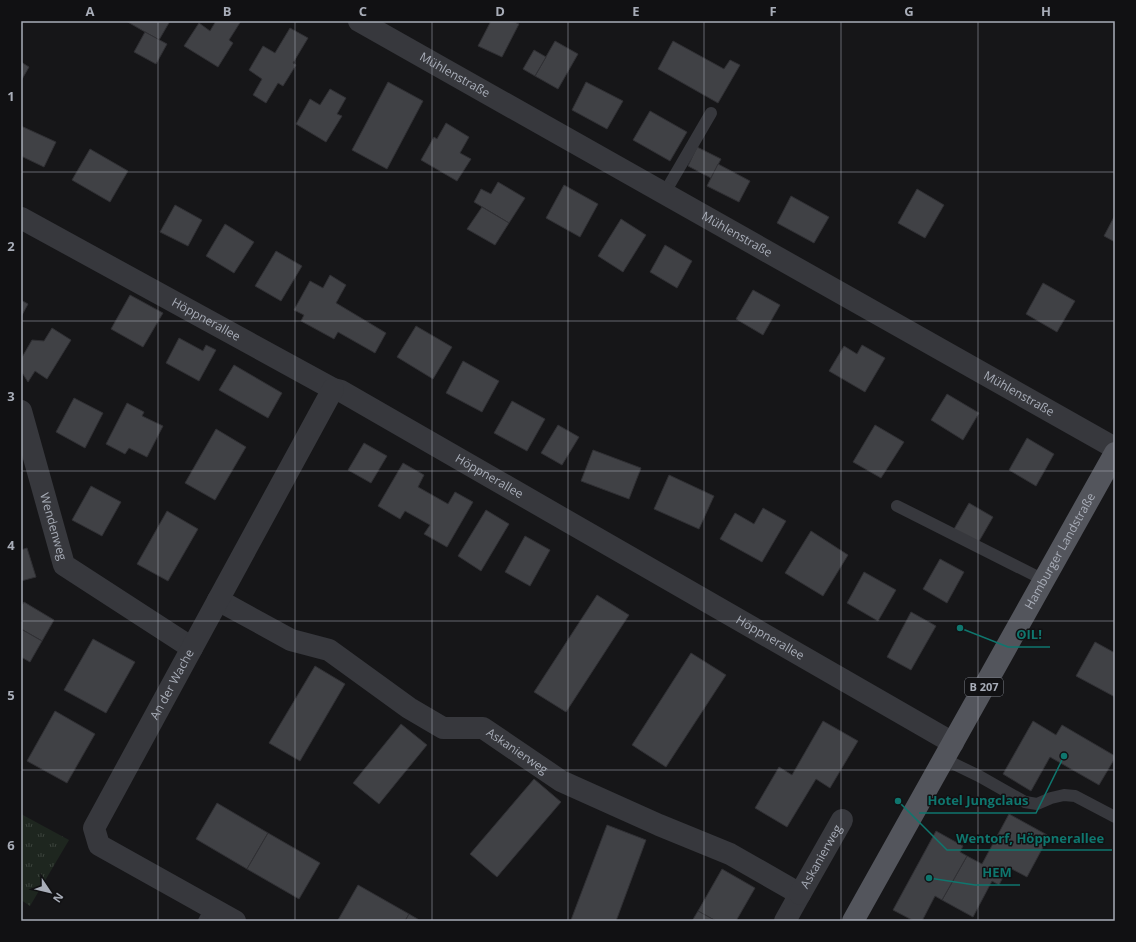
<svg xmlns="http://www.w3.org/2000/svg" width="1136" height="942" font-family="'Open Sans',sans-serif">
  <defs>
    <pattern id="grass-tufts" width="24" height="20" patternUnits="userSpaceOnUse"><rect width="24" height="20" fill="#1e261f"/><path d="M3 7l-1-3M5 7V3M7 7l1-3M15 17l-1-3M17 17v-4M19 17l1-3" fill="none" stroke="#3c433d"/></pattern>
  </defs>
  <rect width="100%" height="100%" fill="#161618"/>
  <polygon fill="url(#grass-tufts)" points="21,814 69,840 30,906 21,900"/>
  <g fill="#404145" stroke="#303034">
    <polygon points="126,21 170,21 159,40"/>
    <polygon points="216,21 241,21 229,40 233,43 218,67 184,46 199,23 210,31"/>
    <polygon points="491,21 512,21 519,24 502,57 478,46"/>
    <polygon points="290,28 308,38 293,63 296,65 283,86 278,83 266,103 253,95 262,79 249,70 263,46 275,53"/>
    <polygon points="145,32 167,44 156,64 134,52"/>
    <polygon points="555,41 578,54 558,89 535,76"/>
    <polygon points="673,41 724,69 730,60 740,65 718,103 658,69"/>
    <polygon points="534,50 546,57 535,76 523,69"/>
    <polygon points="21,62 29,67 21,81"/>
    <polygon points="388,82 423,101 387,169 352,150"/>
    <polygon points="586,82 623,101 607,129 572,110"/>
    <polygon points="330,89 346,98 337,114 342,116 326,142 296,124 310,99 320,105"/>
    <polygon points="650,111 687,132 670,161 633,140"/>
    <polygon points="446,123 469,137 460,153 471,159 457,181 421,160 434,137 437,139"/>
    <polygon points="21,126 56,142 44,167 21,156"/>
    <polygon points="697,147 721,159 711,178 688,166"/>
    <polygon points="90,149 128,171 110,202 72,180"/>
    <polygon points="718,164 750,181 739,202 707,186"/>
    <polygon points="498,182 525,198 509,223 474,202 481,189 491,194"/>
    <polygon points="564,185 598,204 580,237 546,218"/>
    <polygon points="917,189 944,205 925,238 898,223"/>
    <polygon points="791,196 829,217 814,243 777,223"/>
    <polygon points="175,205 202,220 188,246 160,232"/>
    <polygon points="482,207 509,223 495,245 467,229"/>
    <polygon points="1115,215 1115,242 1104,236"/>
    <polygon points="621,219 646,235 623,272 598,256"/>
    <polygon points="225,224 254,242 234,273 206,256"/>
    <polygon points="665,245 692,261 677,288 650,272"/>
    <polygon points="276,251 302,266 281,301 255,286"/>
    <polygon points="330,275 346,285 336,303 386,333 375,353 338,332 334,339 301,321 304,315 294,310 310,281 323,288"/>
    <polygon points="1043,283 1075,301 1057,332 1026,314"/>
    <polygon points="753,290 780,305 763,335 736,319"/>
    <polygon points="130,295 163,313 143,347 111,329"/>
    <polygon points="21,300 28,304 21,317"/>
    <polygon points="416,326 452,347 433,379 397,357"/>
    <polygon points="52,328 71,340 47,379 35,371 28,382 21,371 21,359 32,340 44,341"/>
    <polygon points="179,338 203,351 206,345 216,350 199,381 166,363"/>
    <polygon points="862,345 885,358 865,392 829,371 844,346 857,354"/>
    <polygon points="463,361 499,381 482,412 446,393"/>
    <polygon points="234,365 282,393 268,418 219,390"/>
    <polygon points="947,394 979,413 963,440 931,420"/>
    <polygon points="74,398 103,413 85,448 56,432"/>
    <polygon points="512,401 545,419 527,451 494,433"/>
    <polygon points="127,403 144,412 142,416 163,426 147,457 129,448 125,454 106,444"/>
    <polygon points="558,425 579,437 562,465 541,453"/>
    <polygon points="875,425 904,442 881,478 853,462"/>
    <polygon points="216,429 246,447 215,500 185,483"/>
    <polygon points="1027,438 1054,454 1036,486 1009,470"/>
    <polygon points="364,443 387,456 371,483 348,470"/>
    <polygon points="593,450 641,468 629,499 581,481"/>
    <polygon points="403,463 424,475 418,487 448,504 455,492 473,502 447,547 424,534 430,525 405,511 400,519 378,506"/>
    <polygon points="669,475 714,496 699,529 654,509"/>
    <polygon points="91,486 121,502 102,536 72,520"/>
    <polygon points="969,503 993,517 978,543 954,529"/>
    <polygon points="763,508 786,521 762,562 720,539 735,513 754,524"/>
    <polygon points="486,510 509,524 481,571 458,556"/>
    <polygon points="167,511 198,529 168,581 137,564"/>
    <polygon points="811,531 848,555 823,596 785,573"/>
    <polygon points="525,536 550,550 530,586 505,572"/>
    <polygon points="27,548 36,577 21,581 21,550"/>
    <polygon points="940,559 964,572 947,603 923,589"/>
    <polygon points="864,572 896,590 878,621 847,603"/>
    <polygon points="597,595 629,615 566,712 534,692"/>
    <polygon points="24,602 54,620 42,641 21,629 21,607"/>
    <polygon points="911,612 936,626 911,670 887,657"/>
    <polygon points="21,629 42,641 30,662 21,657"/>
    <polygon points="93,639 135,662 106,713 64,690"/>
    <polygon points="1095,642 1115,653 1115,697 1076,676"/>
    <polygon points="691,653 726,675 666,767 632,745"/>
    <polygon points="315,666 345,684 300,761 269,743"/>
    <polygon points="55,711 95,734 67,783 27,761"/>
    <polygon points="823,721 858,741 830,788 816,779 787,827 755,808 779,767 792,775"/>
    <polygon points="1033,721 1056,735 1062,725 1115,756 1115,758 1099,785 1050,757 1031,791 1003,774"/>
    <polygon points="401,724 427,745 379,804 353,783"/>
    <polygon points="534,779 561,802 497,877 470,854"/>
    <polygon points="217,803 268,833 247,869 196,839"/>
    <polygon points="1009,814 1049,836 1027,877 1008,867 999,885 992,881 973,917 942,900 967,856 982,864"/>
    <polygon points="607,825 646,840 616,921 574,921 571,920"/>
    <polygon points="936,831 963,846 960,852 967,856 942,900 935,896 922,921 914,921 893,910"/>
    <polygon points="268,833 320,863 299,899 247,869"/>
    <polygon points="722,869 755,888 736,921 716,921 698,911"/>
    <polygon points="358,885 409,914 405,921 338,920"/>
    <polygon points="698,911 716,921 692,921"/>
    <polygon points="409,914 421,921 405,921"/>
  </g>
  <g fill="none" stroke-linecap="round" stroke-linejoin="round">
    <g stroke="#37383d" stroke-width="12">
      <polyline points="664,194 711,113"/>
      <polyline points="897,506 1044,580"/>
      <polyline points="944,759 979,776 1025,802 1037,804 1051,798 1064,795 1075,796 1115,817"/>
      <polyline points="204,921 211,908"/>
    </g>
    <g stroke="#37383d" stroke-width="22">
      <path id="s1" d="M 359,21 L 1115,448"/>
      <path id="s2" d="M 21,218 L 333,389 L 341,391 L 953,743"/>
      <path id="s3" d="M 21,411 L 64,565 L 192,648"/>
      <path id="s4" d="M 218,600 L 291,640 L 329,650 L 409,708 L 443,728 L 483,728 L 561,781 L 659,825 L 730,854 L 800,894 L 785,921"/>
      <path id="s5" d="M 800,894 L 842,820"/>
      <path id="s6" d="M 235,921 L 99,845 L 94,828 L 333,389"/>
    </g>
    <path stroke="#53555c" stroke-width="22" id="s7" d="M 853,921 L 1115,453"/>
  </g>
  <path fill="none" stroke="#a8adb8" stroke-width="1" stroke-opacity="0.55" d="M 158,21 L 158,921M 295,21 L 295,921M 432,21 L 432,921M 568,21 L 568,921M 704,21 L 704,921M 841,21 L 841,921M 978,21 L 978,921M 21,172 L 1115,172M 21,321 L 1115,321M 21,471 L 1115,471M 21,621 L 1115,621M 21,770 L 1115,770"/>
  <g text-anchor="middle" stroke-width="3" stroke-linejoin="round" paint-order="stroke">
    <rect fill="#111113" stroke="#7b7e86" stroke-width="1" x="965" y="678" width="38" height="18" rx="3"/>
    <g font-size="11" font-weight="bold" fill="#a8adb8">
      <text x="984" y="691">B 207</text>
    </g>
    <g font-size="12" fill="#a8adb8" stroke="#111113">
      <text dy="4" stroke="none"><textPath href="#s1" startOffset="110">Mühlenstraße</textPath></text>
      <text dy="4" stroke="none"><textPath href="#s1" startOffset="434">Mühlenstraße</textPath></text>
      <text dy="4" stroke="none"><textPath href="#s2" startOffset="211">Höppnerallee</textPath></text>
      <text dy="4" stroke="none"><textPath href="#s1" startOffset="758">Mühlenstraße</textPath></text>
      <text dy="4" stroke="none"><textPath href="#s2" startOffset="535">Höppnerallee</textPath></text>
      <text dy="4" stroke="none"><textPath href="#s3" startOffset="120">Wendenweg</textPath></text>
      <text dy="4" stroke="none"><textPath href="#s7" startOffset="424">Hamburger Landstraße</textPath></text>
      <text dy="4" stroke="none"><textPath href="#s2" startOffset="859">Höppnerallee</textPath></text>
      <text dy="4" stroke="none"><textPath href="#s6" startOffset="337">An der Wache</textPath></text>
      <text dy="4" stroke="none"><textPath href="#s4" startOffset="342">Askanierweg</textPath></text>
      <text dy="4" stroke="none"><textPath href="#s5" startOffset="43">Askanierweg</textPath></text>
    </g>
  </g>
  <path fill="none" stroke="#0f766e" stroke-width="1.5" d="M960 628L1008 647H1050M1064 756L1036 813H919M898 801L947 850H1112M929 878L975 885H1020"/>
  <g fill="#0f766e" stroke="#111113" stroke-width="1.5">
    <circle cx="960" cy="628" r="4"/>
    <circle cx="1064" cy="756" r="4"/>
    <circle cx="898" cy="801" r="4"/>
    <circle cx="929" cy="878" r="4"/>
  </g>
  <g font-size="13" text-anchor="middle" font-weight="bold" fill="#0f766e" stroke="#111113" stroke-width="3" stroke-linejoin="round" paint-order="stroke">
    <text x="1029" y="639">OIL!</text>
    <text x="978" y="805">Hotel Jungclaus</text>
    <text x="1030" y="843">Wentorf, Höppnerallee</text>
    <text x="997" y="877">HEM</text>
  </g>
  <rect width="1136" height="942" fill="none" stroke="#111113" stroke-width="44"/>
  <g transform="translate(50 892) rotate(125)" stroke="#111113" stroke-width="3" paint-order="stroke">
  <path d="M0-3L7 15L0 10L-7 15Z" fill="#a8adb8"/>
  <text y="-6" font-size="11" font-weight="bold" text-anchor="middle" fill="#a8adb8">N</text>
  </g>
  <rect x="22" y="22" width="1092" height="898" fill="none" stroke="#a8adb8" stroke-width="1.5"/>
  <g font-size="13" text-anchor="middle" font-weight="bold" fill="#a8adb8">
    <text x="90" y="16">A</text>
    <text x="227" y="16">B</text>
    <text x="363" y="16">C</text>
    <text x="500" y="16">D</text>
    <text x="636" y="16">E</text>
    <text x="773" y="16">F</text>
    <text x="909" y="16">G</text>
    <text x="1046" y="16">H</text>
    <text x="11" y="101">1</text>
    <text x="11" y="251">2</text>
    <text x="11" y="401">3</text>
    <text x="11" y="550">4</text>
    <text x="11" y="700">5</text>
    <text x="11" y="850">6</text>
  </g>
</svg>
